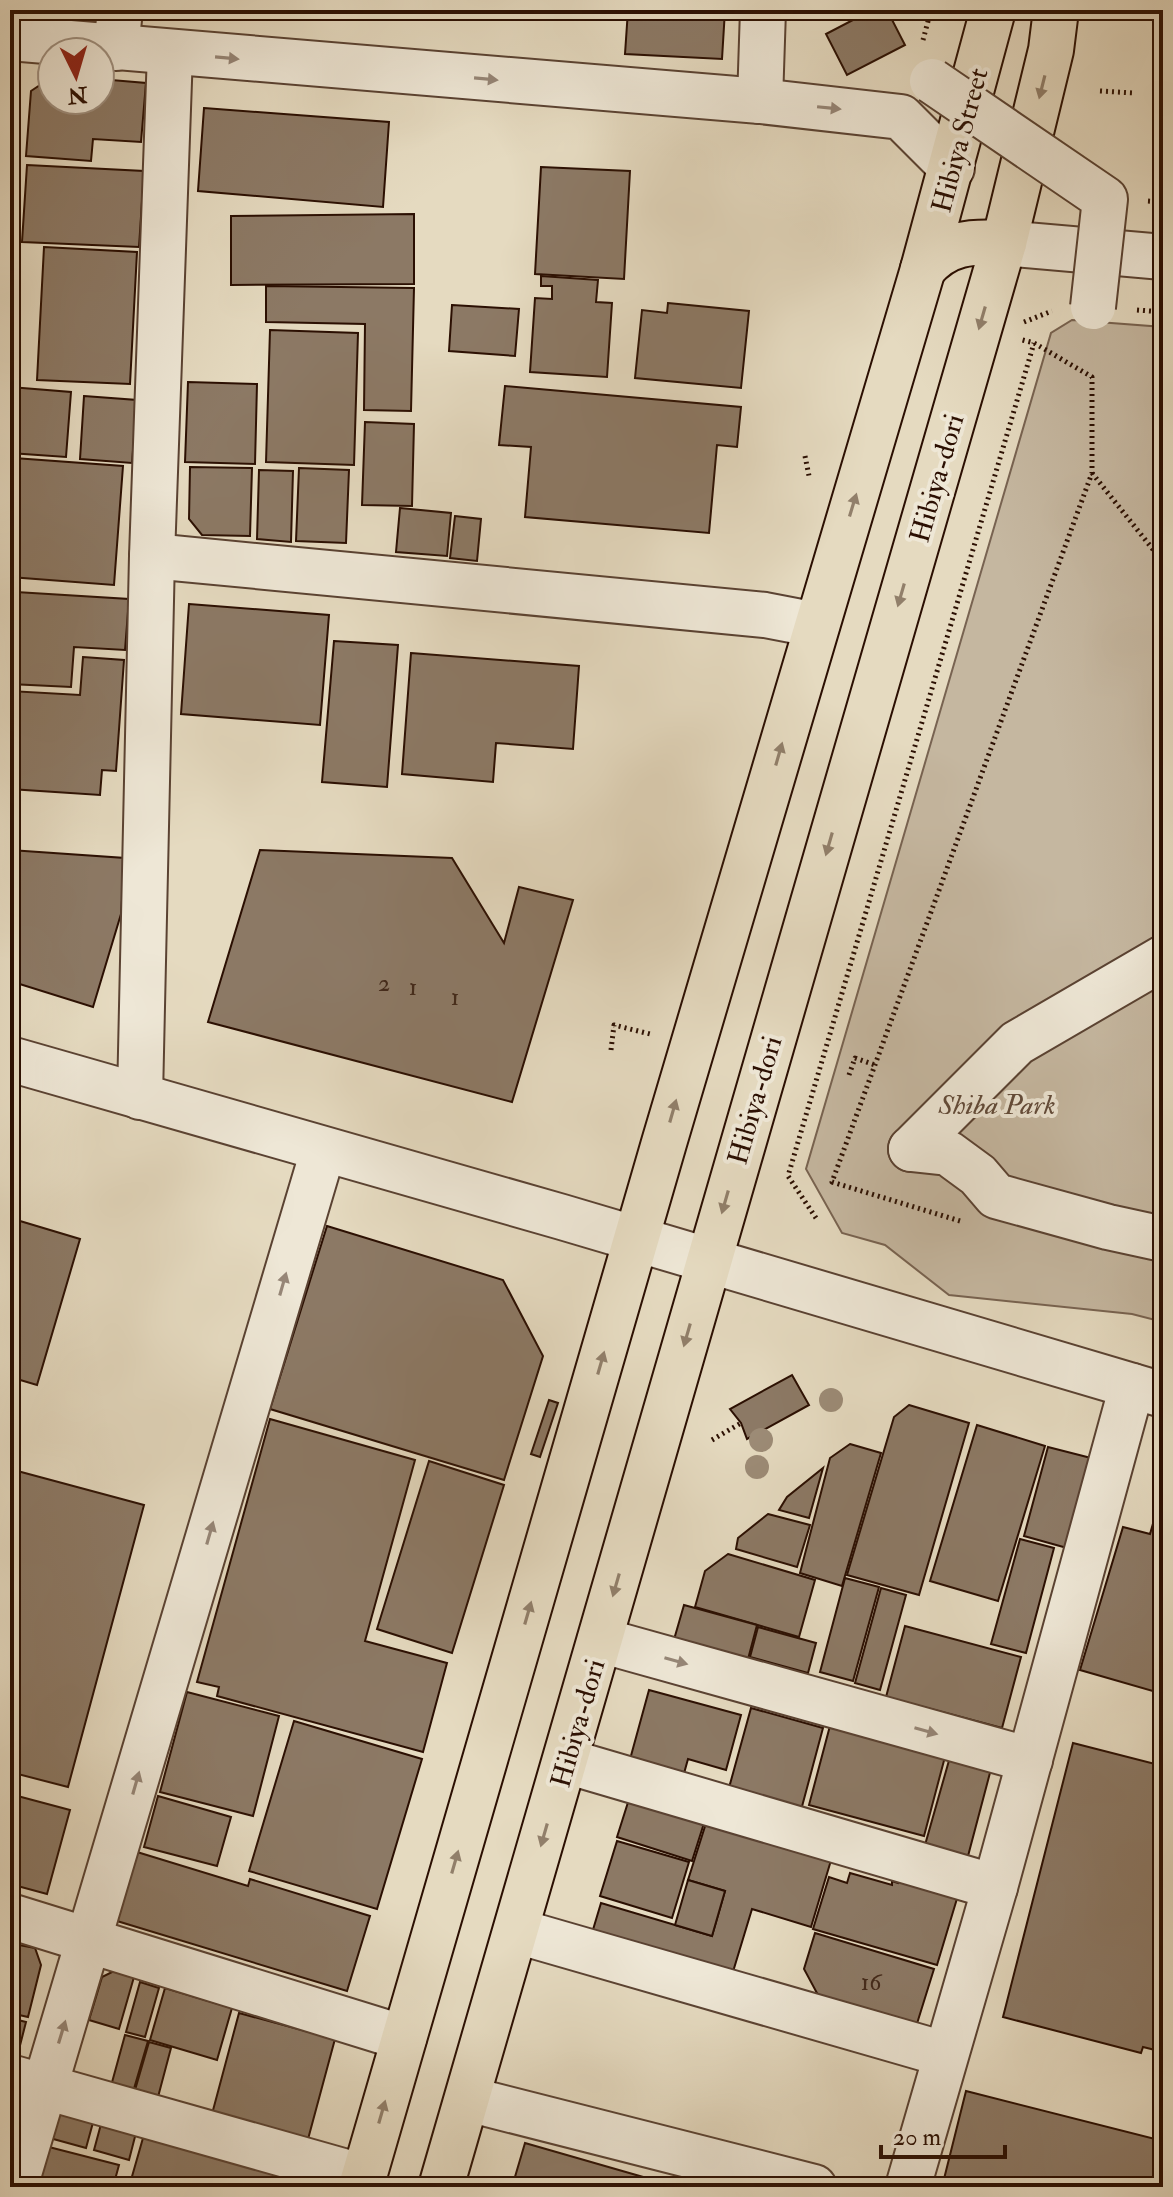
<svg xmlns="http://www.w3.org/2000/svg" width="1173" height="2197" font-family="'IM FELL Double Pica',serif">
  <rect width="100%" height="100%" fill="#e5dac0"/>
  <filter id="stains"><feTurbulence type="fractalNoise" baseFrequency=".0025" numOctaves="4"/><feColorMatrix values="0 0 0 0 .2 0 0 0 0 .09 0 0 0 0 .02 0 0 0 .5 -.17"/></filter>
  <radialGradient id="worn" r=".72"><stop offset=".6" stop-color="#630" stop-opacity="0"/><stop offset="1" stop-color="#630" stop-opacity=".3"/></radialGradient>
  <polygon fill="#c5b7a0" stroke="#786351" stroke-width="2" points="1072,320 1163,327 1163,1322 1132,1314 949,1295 885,1245 842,1233 806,1169 1051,333"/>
  <g fill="#8c7965" stroke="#2b0f02" stroke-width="2">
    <polygon points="628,10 725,10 722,59 625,54"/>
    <polygon points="872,10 887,10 905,45 847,75 826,34"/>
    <polygon points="52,77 52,100 100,100 100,79 146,83 141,142 93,139 91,161 26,156 31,91"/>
    <polygon points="204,108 389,122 383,207 198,191"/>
    <polygon points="27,165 144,171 139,247 22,242"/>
    <polygon points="541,167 630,171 624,279 535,274"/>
    <polygon points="414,214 414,284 231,285 231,216"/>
    <polygon points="44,247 137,252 130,384 37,380"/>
    <polygon points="541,276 598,280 596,302 612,303 607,377 530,372 535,298 552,299 552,286 541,286"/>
    <polygon points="266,286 414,288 411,411 364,410 365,324 266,322"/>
    <polygon points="668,303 749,311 741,388 635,378 642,310 667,313"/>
    <polygon points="452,305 519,309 515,356 449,351"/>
    <polygon points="270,330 358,333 354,465 266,462"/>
    <polygon points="188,382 257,384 255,464 185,462"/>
    <polygon points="505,386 741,407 737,447 717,445 709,533 525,517 531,447 499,445"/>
    <polygon points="10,387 71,392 66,457 10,453"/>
    <polygon points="84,396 137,400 132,463 80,459"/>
    <polygon points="365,422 414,424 412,506 362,505"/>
    <polygon points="14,458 123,466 114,585 10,577 10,509"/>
    <polygon points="190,467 252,468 250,536 202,535 189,519"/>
    <polygon points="299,468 349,470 346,543 296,541"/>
    <polygon points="259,470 293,471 291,542 257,539"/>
    <polygon points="400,508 451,513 447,556 396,552"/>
    <polygon points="455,516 481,519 477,561 450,558"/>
    <polygon points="16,592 129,599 125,650 74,647 71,687 10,684"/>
    <polygon points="189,604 329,615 320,725 181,714"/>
    <polygon points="334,641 398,645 387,787 322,782"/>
    <polygon points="411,653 579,666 573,749 496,743 493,782 402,774"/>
    <polygon points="83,657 124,660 116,771 102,770 100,795 10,789 10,691 80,695"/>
    <polygon points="10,850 125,858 121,914 93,1007 10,981"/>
    <polygon points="260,850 452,858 504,943 519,887 573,900 512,1102 208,1022"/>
    <polygon points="10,1218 80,1239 37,1385 10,1377"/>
    <polygon points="327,1226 503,1280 543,1356 504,1480 270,1409"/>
    <polygon points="792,1375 809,1405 747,1439 741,1423 730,1409"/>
    <polygon points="549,1400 558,1403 540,1457 531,1454"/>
    <polygon points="909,1405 969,1423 919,1595 847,1575 894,1417"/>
    <polygon points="270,1419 415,1460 365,1641 447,1663 423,1752 217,1696 219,1687 197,1682"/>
    <polygon points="977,1425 1045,1446 998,1601 930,1581"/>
    <polygon points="850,1444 881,1453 842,1586 800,1573 830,1458"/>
    <polygon points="1048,1447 1091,1458 1067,1548 1024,1536"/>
    <polygon points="429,1461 504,1485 452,1653 377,1629"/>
    <polygon points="823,1468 809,1518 779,1510 787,1497"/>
    <polygon points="10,1469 144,1505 68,1787 10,1772"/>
    <polygon points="1163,1489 1163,1694 1080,1670 1123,1527 1150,1534"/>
    <polygon points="768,1514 810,1525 797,1567 736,1549 738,1538"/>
    <polygon points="1020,1539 1054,1548 1026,1653 991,1644"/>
    <polygon points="728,1554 815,1580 799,1637 695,1607 705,1571"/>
    <polygon points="845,1578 879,1587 853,1681 820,1672"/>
    <polygon points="881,1588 906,1595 880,1690 855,1683"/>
    <polygon points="684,1605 757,1625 747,1663 673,1643"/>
    <polygon points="905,1626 1021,1657 1002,1728 886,1697"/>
    <polygon points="758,1627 816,1643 808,1673 750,1657"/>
    <polygon points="649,1690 741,1715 726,1770 688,1759 683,1777 629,1763"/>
    <polygon points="187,1692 279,1716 253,1816 160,1792"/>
    <polygon points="751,1708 823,1728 800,1814 727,1795"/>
    <polygon points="294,1721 422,1759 377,1909 249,1871"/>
    <polygon points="831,1722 946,1753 924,1836 809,1805"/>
    <polygon points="1073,1743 1163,1766 1163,1967 1154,2003 1163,2005 1163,2052 1143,2047 1141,2053 1003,2017"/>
    <polygon points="950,1757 991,1769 968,1856 925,1845"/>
    <polygon points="10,1794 70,1810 47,1894 10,1884"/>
    <polygon points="158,1796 231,1817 217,1866 144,1847"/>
    <polygon points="630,1796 705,1820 692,1861 617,1837"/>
    <polygon points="707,1820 832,1857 811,1927 752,1909 732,1975 592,1933 601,1903 712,1936 725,1891 688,1880"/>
    <polygon points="617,1841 689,1862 672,1918 600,1896"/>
    <polygon points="137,1852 248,1886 250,1879 370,1916 347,1991 117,1921"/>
    <polygon points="850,1873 892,1885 892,1881 898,1883 900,1875 959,1892 937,1965 813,1929 829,1877 847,1883"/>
    <polygon points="688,1880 725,1891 712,1936 675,1925"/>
    <polygon points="815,1933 934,1969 915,2030 818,1995 804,1969"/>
    <polygon points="19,1945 35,1948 41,1965 28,2017 10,2013 10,1983"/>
    <polygon points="114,1971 134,1977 119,2029 89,2020 102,1977"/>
    <polygon points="140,1982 159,1988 145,2037 126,2032"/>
    <polygon points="165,1988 232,2008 217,2060 150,2040"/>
    <polygon points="239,2013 335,2039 304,2154 208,2129"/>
    <polygon points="10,2018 26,2022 16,2061 10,2060"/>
    <polygon points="125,2035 148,2041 133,2092 111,2086"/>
    <polygon points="149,2042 171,2048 158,2097 135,2090"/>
    <polygon points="966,2091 1163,2141 1163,2187 942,2187"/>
    <polygon points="57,2098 97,2108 86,2148 46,2137"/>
    <polygon points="104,2113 139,2121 129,2160 94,2150"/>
    <polygon points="147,2124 296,2165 289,2187 129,2187"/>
    <polygon points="525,2143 678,2187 512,2187"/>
    <polygon points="45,2146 119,2165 113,2187 35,2187"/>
  </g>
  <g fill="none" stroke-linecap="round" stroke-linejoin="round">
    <g stroke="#5a4232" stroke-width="48">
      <g id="minor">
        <polyline points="10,38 760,101 901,117 952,168"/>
        <polyline points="116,48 120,10"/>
        <polyline points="760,101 763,10"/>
        <polyline points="1004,243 1163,257"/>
        <polyline points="152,556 765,615 817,625"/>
        <polyline points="10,1059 562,1217 1163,1395"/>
        <polyline points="140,1097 152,556 170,53"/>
        <polyline points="911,1149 1017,1043 1163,958"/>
        <polyline points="911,1149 948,1153 978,1175 996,1196 1108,1227 1163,1239"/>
        <polyline points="600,1640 1030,1760"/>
        <polyline points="566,1761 995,1887"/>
        <polyline points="10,1916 404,2038"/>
        <polyline points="517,1931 944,2054"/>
        <polyline points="10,2077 364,2177"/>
        <polyline points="468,2099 814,2187"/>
        <polyline points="15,2187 323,1151"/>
        <polyline points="908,2187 995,1887 1132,1386"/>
      </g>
    </g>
    <g stroke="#2b0f02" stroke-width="48">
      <g id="major">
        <path d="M 923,269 C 946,242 971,241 1004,243"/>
        <polyline points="361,2187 664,1143 923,269 993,10"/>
        <polyline points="441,2187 1004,243 1051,50 1056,10"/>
      </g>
    </g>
    <g stroke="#2b0f02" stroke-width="5" stroke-dasharray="2 4" stroke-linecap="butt">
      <polyline points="923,40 931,10"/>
      <polyline points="1100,91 1134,93"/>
      <polyline points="1148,201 1163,202"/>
      <polyline points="1137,310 1163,312"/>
      <polyline points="1024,322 1052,311"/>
      <polyline points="805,456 809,476"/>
      <polyline points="1092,473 1163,562"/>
      <polyline points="611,1050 614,1025 650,1034"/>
      <polyline points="849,1075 855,1058 875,1065"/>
      <polyline points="816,1218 788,1176 1034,343"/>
      <polyline points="960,1221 832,1182 1092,473 1092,377 1034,343 1019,339"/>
      <polyline points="712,1440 741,1423"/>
    </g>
    <use href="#minor" stroke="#eee7d6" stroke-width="44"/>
    <use href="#major" stroke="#e5dac0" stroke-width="44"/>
    <g stroke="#5a4232" stroke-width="48" stroke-linecap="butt">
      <polyline id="minor-bridge" points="932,81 1105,199 1093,307"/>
    </g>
    <use href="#minor-bridge" stroke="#eee7d6" stroke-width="44"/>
  </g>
  <g fill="#9c8b76">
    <circle cx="831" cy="1400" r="12"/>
    <circle cx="761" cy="1440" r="12"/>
    <circle cx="757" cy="1467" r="12"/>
  </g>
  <defs><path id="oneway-solid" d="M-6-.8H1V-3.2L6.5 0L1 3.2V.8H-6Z" transform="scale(2)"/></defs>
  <g fill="#968677">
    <use href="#oneway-solid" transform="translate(227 58) rotate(5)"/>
    <use href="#oneway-solid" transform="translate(486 79) rotate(5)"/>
    <use href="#oneway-solid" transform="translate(829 108) rotate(6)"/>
    <use href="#oneway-solid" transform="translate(283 1284) rotate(-74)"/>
    <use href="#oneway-solid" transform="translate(210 1533) rotate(-74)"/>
    <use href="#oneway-solid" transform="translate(676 1661) rotate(16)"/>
    <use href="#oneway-solid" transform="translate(926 1731) rotate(16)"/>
    <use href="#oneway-solid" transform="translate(136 1783) rotate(-74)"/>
    <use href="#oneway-solid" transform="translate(62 2032) rotate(-73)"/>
  </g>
  <g fill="#917f6a">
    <use href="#oneway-solid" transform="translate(1042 87) rotate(104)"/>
    <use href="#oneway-solid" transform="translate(982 318) rotate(106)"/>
    <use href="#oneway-solid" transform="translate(853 505) rotate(-73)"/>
    <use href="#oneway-solid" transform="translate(901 595) rotate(106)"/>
    <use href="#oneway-solid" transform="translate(779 754) rotate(-74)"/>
    <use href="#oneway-solid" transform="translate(829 844) rotate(106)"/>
    <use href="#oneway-solid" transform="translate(673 1111) rotate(-74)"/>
    <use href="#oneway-solid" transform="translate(725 1202) rotate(106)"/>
    <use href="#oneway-solid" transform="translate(687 1335) rotate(106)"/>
    <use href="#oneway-solid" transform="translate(601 1363) rotate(-74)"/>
    <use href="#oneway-solid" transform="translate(616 1585) rotate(106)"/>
    <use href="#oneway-solid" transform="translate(528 1613) rotate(-74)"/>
    <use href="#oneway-solid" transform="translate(544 1835) rotate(106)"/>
    <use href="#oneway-solid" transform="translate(455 1862) rotate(-74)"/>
    <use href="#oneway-solid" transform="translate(382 2112) rotate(-74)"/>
  </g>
  <g text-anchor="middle" stroke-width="8" stroke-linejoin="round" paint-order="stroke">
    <g font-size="24" fill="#432a1b">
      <text x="384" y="991">2</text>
      <text x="413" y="995">1</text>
      <text x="455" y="1005">1</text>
      <text x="871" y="1990">16</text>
    </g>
    <g font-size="28" fill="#2b0f02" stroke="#eee7d6">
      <text transform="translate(959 140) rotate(-75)" y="10">Hibiya Street</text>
      <text transform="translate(936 478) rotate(-74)" y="10">Hibiya-dori</text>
      <text transform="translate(754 1100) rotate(-74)" y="10">Hibiya-dori</text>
      <text transform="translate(577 1723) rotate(-74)" y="10">Hibiya-dori</text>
    </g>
    <g font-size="28" font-style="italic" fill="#614a39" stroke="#eee7d6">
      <text x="997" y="1114">Shiba Park</text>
    </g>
  </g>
  <rect width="1173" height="2197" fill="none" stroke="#e5dac0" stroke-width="40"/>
  <rect x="12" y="12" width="1149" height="2173" fill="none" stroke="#2b0f02" stroke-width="4"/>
  <rect x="20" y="20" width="1133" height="2157" fill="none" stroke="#2b0f02" stroke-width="2"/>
  <g transform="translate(76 76) rotate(175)"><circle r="38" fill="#eee7d6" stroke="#a09181" stroke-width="2"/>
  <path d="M0-6L14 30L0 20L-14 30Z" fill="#8f2418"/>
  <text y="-12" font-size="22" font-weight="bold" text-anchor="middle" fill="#2b0f02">N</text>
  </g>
  <path d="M881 2145v12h124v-12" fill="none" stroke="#2b0f02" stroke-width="4"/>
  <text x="893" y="2145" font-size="24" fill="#2b0f02" stroke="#eee7d6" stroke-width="6" paint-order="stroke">20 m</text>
  <rect width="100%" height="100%" filter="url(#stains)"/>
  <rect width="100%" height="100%" fill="url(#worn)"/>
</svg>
